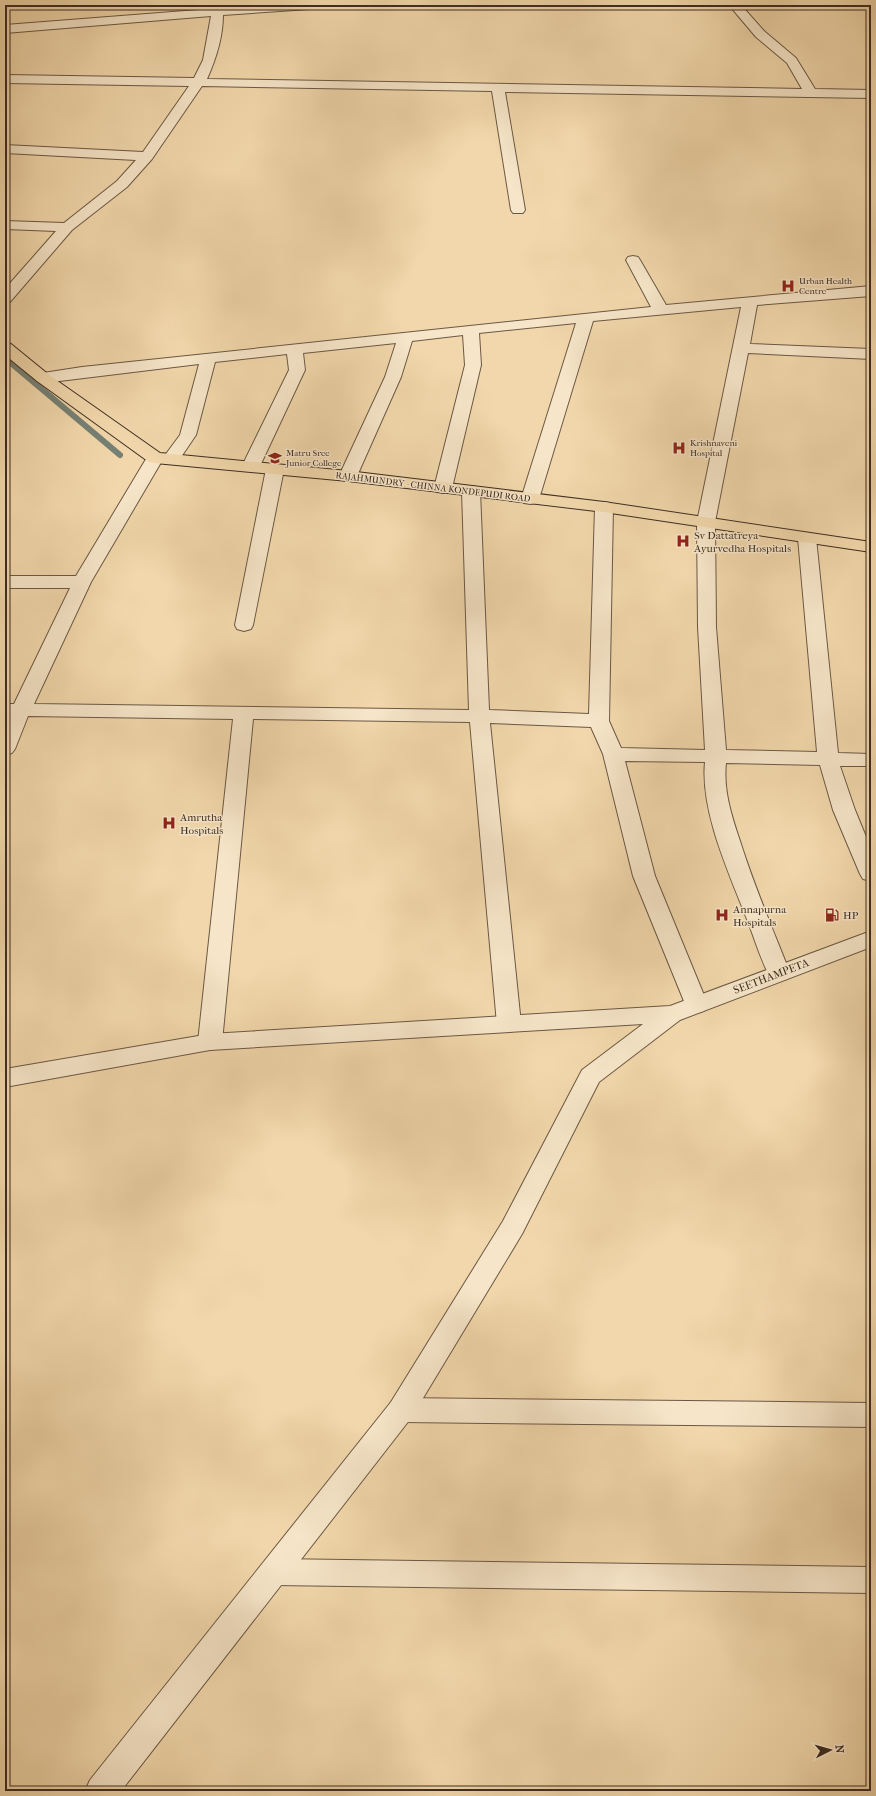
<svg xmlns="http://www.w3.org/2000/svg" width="876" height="1796" font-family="'IM FELL French Canon',serif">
  <rect width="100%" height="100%" fill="#f1d7ab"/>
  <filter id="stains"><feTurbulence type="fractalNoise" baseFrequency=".005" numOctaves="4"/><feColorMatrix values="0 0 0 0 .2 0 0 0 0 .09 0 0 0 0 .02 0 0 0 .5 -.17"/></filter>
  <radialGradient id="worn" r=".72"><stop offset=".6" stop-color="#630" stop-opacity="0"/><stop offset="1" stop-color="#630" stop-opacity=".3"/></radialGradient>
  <polygon fill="#9bb9ac" stroke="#768175" points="5,5 63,5 5,10"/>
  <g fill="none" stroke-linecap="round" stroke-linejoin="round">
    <polyline stroke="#768175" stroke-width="6" points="5,358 120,455"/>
    <g stroke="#6b5844" stroke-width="2">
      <g id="minor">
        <path d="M 264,5 L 316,5 L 310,9 L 223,15 C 223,37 216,59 207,79 L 802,89 L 787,63 L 756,37 L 729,5 L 741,5 L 764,31 L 796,58 L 815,89 L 871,90 L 871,98 L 505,92 L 525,210 L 523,213 L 513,213 L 511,210 L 492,91 L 202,86 L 152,159 L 127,187 L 72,230 L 10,302 L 5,304 L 5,289 L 56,231 L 5,229 L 5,221 L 64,223 L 117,181 L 136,160 L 5,153 L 5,145 L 143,152 L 189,86 L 5,83 L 5,75 L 194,78 L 203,60 L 211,16 L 5,33 L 5,25 Z"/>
        <path d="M 633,256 L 638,257 L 640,260 L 666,305 L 871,286 L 871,296 L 757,305 L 750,344 L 871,349 L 871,359 L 748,353 L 715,522 L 716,627 L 726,750 L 817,752 L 798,538 L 801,534 L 807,533 L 813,534 L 816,538 L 838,753 L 871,754 L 871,766 L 840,766 L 855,810 L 871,849 L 871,881 L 863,879 L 860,874 L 833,810 L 820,765 L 726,763 C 723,791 732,817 741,844 C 755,888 773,930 790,973 L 787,979 L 779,981 L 771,979 C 761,961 755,940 748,922 C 730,875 700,812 705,762 L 625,761 L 655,876 L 708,1005 L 704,1011 L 696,1013 L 688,1011 L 633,876 L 603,754 L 591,727 L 490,723 L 521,1024 L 517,1030 L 509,1032 L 501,1030 L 497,1024 L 470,722 L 253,719 L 222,1042 L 218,1048 L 210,1050 L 202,1048 L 198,1042 L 233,719 L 28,716 L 15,749 L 12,753 L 5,755 L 5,725 L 9,716 L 5,716 L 5,704 L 14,704 L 70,588 L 5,588 L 5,576 L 76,576 L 149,454 L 155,453 L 161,454 L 163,458 L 180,435 L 199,364 L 43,383 L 37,381 L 35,378 L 37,375 L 43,373 L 82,367 L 651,307 L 626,260 L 628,257 ZM 741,307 L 697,522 L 698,627 L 705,750 L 621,748 L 609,721 L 613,507 L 610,503 L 604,502 L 598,503 L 595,507 L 589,714 L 489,710 L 480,491 L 477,487 L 471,486 L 465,487 L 462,491 L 469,710 L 34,704 L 91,582 L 163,459 L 165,463 L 171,464 L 177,463 L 196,435 L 215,362 L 287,354 L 289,370 L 242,466 L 245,470 L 251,471 L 257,470 L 260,466 L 305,370 L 303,353 L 396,343 L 385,377 L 339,476 L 342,480 L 348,481 L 354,480 L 357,476 L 401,377 L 412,341 L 463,335 L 465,365 L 434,488 L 437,492 L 443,493 L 449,492 L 452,488 L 481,365 L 479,333 L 576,323 L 521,499 L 524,503 L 530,504 L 536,503 L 539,499 L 593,321 Z"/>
        <polygon points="275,464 281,465 284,469 253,625 251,629 244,631 237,629 235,625 266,469 269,465"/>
        <polygon points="401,1398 871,1403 871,1427 401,1422 391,1418 387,1410 391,1402"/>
        <polygon points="274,1559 871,1567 871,1593 274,1585 264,1581 259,1572 264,1563"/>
      </g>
    </g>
    <g stroke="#6b5844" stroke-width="2">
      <polygon id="tertiary" points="871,931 871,947 680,1020 599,1082 522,1234 411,1418 121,1791 85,1791 90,1780 391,1402 503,1221 582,1070 643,1024 210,1050 5,1087 5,1069 210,1034 670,1006"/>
    </g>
    <g stroke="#3e2d22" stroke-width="2">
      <polygon id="primary" points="5,342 11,344 49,375 160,453 348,471 604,502 871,542 871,552 604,512 348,481 155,463 149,462 37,381 5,355"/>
    </g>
    <use href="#minor" fill="#f6e5c8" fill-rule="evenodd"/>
    <use href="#tertiary" fill="#f6e5c8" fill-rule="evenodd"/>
    <use href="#primary" fill="#f1d7ab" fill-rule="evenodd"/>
  </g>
  <defs>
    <g id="hospital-bare" transform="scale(1.08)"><path d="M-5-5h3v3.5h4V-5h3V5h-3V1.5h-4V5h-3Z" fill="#8f2418" stroke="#f6e5c8" stroke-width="2.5" paint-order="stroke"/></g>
    <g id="university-bare" transform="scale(1.08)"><path d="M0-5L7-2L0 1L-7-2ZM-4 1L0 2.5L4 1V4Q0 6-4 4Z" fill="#8f2418" stroke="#f6e5c8" stroke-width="2.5" paint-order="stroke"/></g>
    <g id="fuel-bare" transform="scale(1.08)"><path d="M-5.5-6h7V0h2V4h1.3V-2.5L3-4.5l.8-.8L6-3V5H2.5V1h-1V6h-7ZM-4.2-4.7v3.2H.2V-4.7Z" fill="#8f2418" stroke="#f6e5c8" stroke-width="2.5" paint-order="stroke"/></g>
  </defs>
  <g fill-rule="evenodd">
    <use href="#hospital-bare" x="788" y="286"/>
    <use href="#hospital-bare" x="679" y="448"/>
    <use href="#university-bare" x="275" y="458"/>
    <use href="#hospital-bare" x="683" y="541"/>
    <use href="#hospital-bare" x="169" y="823"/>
    <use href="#hospital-bare" x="722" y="915"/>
    <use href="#fuel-bare" x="832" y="915"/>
  </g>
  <g text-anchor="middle" stroke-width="3" stroke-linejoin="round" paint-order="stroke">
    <g font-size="9" fill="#3e2d22" stroke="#f6e5c8" text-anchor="start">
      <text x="799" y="284">Urban Health<tspan x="799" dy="10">Centre</tspan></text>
      <text x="690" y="446">Krishnaveni<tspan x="690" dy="10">Hospital</tspan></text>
      <text x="286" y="456">Matru Sree<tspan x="286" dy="10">Junior College</tspan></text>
    </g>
    <g font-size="9" fill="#3e2d22" stroke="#f6e5c8">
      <text transform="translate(433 487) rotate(7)" y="3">RAJAHMUNDRY - CHINNA KONDEPUDI ROAD</text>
    </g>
    <g font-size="11" fill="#3e2d22" stroke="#f6e5c8" text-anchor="start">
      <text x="694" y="539">Sv Dattatreya<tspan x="694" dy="13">Ayurvedha Hospitals</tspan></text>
      <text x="180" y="821">Amrutha<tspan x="180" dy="13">Hospitals</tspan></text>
      <text x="733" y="913">Annapurna<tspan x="733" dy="13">Hospitals</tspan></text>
      <text x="843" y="919">HP</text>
    </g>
    <g font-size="11" fill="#3e2d22" stroke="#f6e5c8">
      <text transform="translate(771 976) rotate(-21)" y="4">SEETHAMPETA</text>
    </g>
  </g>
  <rect width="876" height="1796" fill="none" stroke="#f1d7ab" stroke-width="20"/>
  <rect x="6" y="6" width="864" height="1784" fill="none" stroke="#3e2d22" stroke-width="2"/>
  <rect x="10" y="10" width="856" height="1776" fill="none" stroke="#3e2d22"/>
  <g transform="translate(830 1750) rotate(84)" stroke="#f6e5c8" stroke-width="3" paint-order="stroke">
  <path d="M0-3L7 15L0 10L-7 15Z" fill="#3e2d22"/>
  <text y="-6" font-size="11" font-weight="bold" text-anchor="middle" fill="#3e2d22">N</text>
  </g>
  <rect width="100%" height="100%" filter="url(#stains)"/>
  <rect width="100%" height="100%" fill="url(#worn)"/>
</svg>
